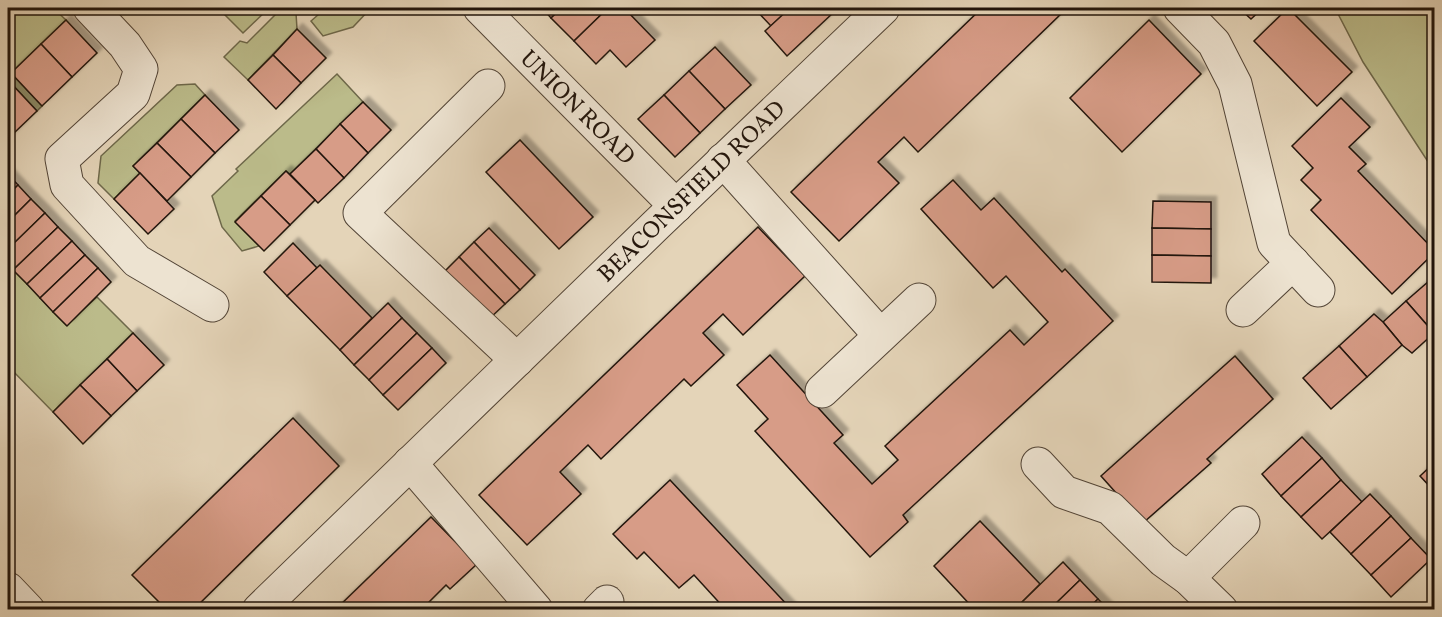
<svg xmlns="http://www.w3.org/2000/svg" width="1442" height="617" font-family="Vollkorn,serif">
  <defs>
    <filter id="shadow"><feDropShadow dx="5.5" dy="-5.5" stdDeviation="1.5" flood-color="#0004"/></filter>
  </defs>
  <rect width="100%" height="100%" fill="#e4d4b8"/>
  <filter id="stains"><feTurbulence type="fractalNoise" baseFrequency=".00333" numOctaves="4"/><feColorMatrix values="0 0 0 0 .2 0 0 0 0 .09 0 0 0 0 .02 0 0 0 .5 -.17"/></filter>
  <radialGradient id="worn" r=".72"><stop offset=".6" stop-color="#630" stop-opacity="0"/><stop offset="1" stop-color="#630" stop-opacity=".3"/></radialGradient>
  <g fill="#bbbb8a" stroke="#6e684a" stroke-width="1.5">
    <polygon points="8,8 53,8 66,20 11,73 42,106 37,111 8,80"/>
    <polygon points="218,8 267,8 268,9 243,33"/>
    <polygon points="282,8 291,8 296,13 297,29 248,80 224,57 240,41 247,43"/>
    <polygon points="326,8 369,8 370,9 353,27 323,36 311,21"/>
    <polygon points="1335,8 1434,8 1434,171 1363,62"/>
    <polygon points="337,74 363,102 290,174 286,171 235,221 259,246 242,251 222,227 212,196 238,171 236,169"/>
    <polygon points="195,84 205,95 133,166 140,173 114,199 98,183 101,156 177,85"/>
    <polygon points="8,264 66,325 97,297 133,333 53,412 8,366"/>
  </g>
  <g fill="#d79c87" stroke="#21140b" stroke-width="1.5" filter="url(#shadow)">
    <polygon points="542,8 562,8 551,18"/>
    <polygon points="562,8 608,8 574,41 551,18"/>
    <polygon points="608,8 624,8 655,40 626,67 610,50 596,64 574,41"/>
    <polygon points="754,8 790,8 771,26"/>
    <polygon points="790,8 830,8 834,12 787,56 765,31"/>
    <polygon points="982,8 1058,8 1063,12 918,152 904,137 878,162 899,183 839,241 791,192"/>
    <polygon points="1239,8 1263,8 1251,19"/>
    <polygon points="1288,8 1352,72 1317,106 1254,41"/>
    <polygon points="66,20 97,53 72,77 41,44"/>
    <polygon points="1149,20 1201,74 1122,152 1070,98"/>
    <polygon points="297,29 326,58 301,83 273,55"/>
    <polygon points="41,44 72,77 42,106 11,73"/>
    <polygon points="715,47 751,85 725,109 689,71"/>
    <polygon points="273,55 301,83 276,109 248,80"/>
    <polygon points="689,71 725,109 700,133 664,95"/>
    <polygon points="8,80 37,111 14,133 8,127"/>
    <polygon points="205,95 239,130 215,153 181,119"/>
    <polygon points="664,95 700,133 675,157 638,119"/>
    <polygon points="1341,98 1370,127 1349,147 1366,164 1358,171 1434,250 1434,253 1392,294 1311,210 1321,200 1301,180 1313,168 1292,146"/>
    <polygon points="363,102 391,130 368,153 340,124"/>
    <polygon points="181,119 215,153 191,177 157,143"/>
    <polygon points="340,124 368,153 344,178 316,149"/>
    <polygon points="8,127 14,133 8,139"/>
    <polygon points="520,140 593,217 559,249 486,172"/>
    <polygon points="157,143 191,177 167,201 133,166"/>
    <polygon points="316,149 344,178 318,203 290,174"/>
    <polygon points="286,171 315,200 290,225 261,196"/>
    <polygon points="140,173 174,209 148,234 114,199"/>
    <polygon points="8,174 18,185 8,195"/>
    <polygon points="953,180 981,210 994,198 1062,272 1065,269 1113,321 903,515 908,522 870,557 755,431 768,419 737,385 770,355 843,435 834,443 872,484 898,460 885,446 1010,330 1024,345 1048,322 1006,276 993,288 921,209"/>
    <polygon points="18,185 31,199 8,222 8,195"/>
    <polygon points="261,196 290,225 264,251 235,222"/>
    <polygon points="31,199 45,213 8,249 8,222"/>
    <polygon points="1153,201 1211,202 1211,229 1152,228"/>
    <polygon points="45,213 58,227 13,270 8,264 8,249"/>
    <polygon points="58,227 72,241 27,284 13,270"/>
    <polygon points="758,227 805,276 743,335 723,314 703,333 724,355 691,386 684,379 601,459 588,445 560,472 581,494 527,545 479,495"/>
    <polygon points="489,228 535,275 520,290 474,242"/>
    <polygon points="1152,228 1211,229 1211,256 1152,255"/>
    <polygon points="72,241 85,255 40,298 27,284"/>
    <polygon points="474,242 520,290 505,304 459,257"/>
    <polygon points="293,243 317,268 287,296 264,272"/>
    <polygon points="85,255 98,268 53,312 40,298"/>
    <polygon points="1152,255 1211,256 1211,283 1152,282"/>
    <polygon points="459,257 505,304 489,319 444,272"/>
    <polygon points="320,265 372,318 340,350 287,296"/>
    <polygon points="98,268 111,282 67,326 53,312"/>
    <polygon points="1429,281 1434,287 1434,333 1406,301"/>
    <polygon points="1406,301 1434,333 1412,353 1402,345 1383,322"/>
    <polygon points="388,303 402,318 354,365 340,350"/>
    <polygon points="1374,314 1383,322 1402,345 1367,377 1339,346"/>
    <polygon points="402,318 417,333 369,380 354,365"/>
    <polygon points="133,333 164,365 137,391 107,359"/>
    <polygon points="417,333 432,348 383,395 369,380"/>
    <polygon points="1339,346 1367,377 1331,409 1303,378"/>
    <polygon points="432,348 446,363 398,410 383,395"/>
    <polygon points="1235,356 1273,399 1207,459 1211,463 1143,523 1101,476"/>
    <polygon points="107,359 137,391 111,416 80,385"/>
    <polygon points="80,385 111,416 83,444 53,412"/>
    <polygon points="293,418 339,466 193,610 167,610 132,575"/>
    <polygon points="1302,437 1322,458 1281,496 1262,474"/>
    <polygon points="1322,458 1341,480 1301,517 1281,496"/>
    <polygon points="1434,463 1434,491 1420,476"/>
    <polygon points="670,480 792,610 726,610 694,575 679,588 644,552 637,559 613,534"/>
    <polygon points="1341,480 1362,502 1322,539 1301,517"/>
    <polygon points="1370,494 1391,516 1351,554 1330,532"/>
    <polygon points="1391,516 1411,538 1371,575 1351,554"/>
    <polygon points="431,517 477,564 450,589 446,585 421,610 335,610"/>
    <polygon points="980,521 1040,584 1014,610 975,610 934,566"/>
    <polygon points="1411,538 1431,559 1391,597 1371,575"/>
    <polygon points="1063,562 1080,580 1049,610 1021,610 1018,606"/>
    <polygon points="1080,580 1098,599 1087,610 1049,610"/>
    <polygon points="1098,599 1109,610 1087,610"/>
  </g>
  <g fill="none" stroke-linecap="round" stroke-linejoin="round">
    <g stroke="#524436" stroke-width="35">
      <g id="minor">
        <polyline points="90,8 125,45 141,69 133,94 62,159 67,185 137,261 212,305"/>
        <polyline points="480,8 676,206"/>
        <polyline points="1180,8 1214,43 1235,84 1274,243 1318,290"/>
        <polyline points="488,86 360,213 517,360"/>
        <polyline points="723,160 880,335"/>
        <polyline points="1243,310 1293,263"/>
        <polyline points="822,391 919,300"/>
        <polyline points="410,463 536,610"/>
        <polyline points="1038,464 1064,492 1110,508 1163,560 1188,578 1221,610"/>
        <polyline points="1188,578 1243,523"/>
        <polyline points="8,589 28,610"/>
        <polyline points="259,610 656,225 883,8"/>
        <polyline points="599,610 607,602"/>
      </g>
    </g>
    <use href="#minor" stroke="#ede3d1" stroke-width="33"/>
  </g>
  <g text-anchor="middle" stroke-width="6" stroke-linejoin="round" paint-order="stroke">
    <g font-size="24" fill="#21140b" stroke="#ede3d1">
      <text transform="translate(578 107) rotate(45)" y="8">UNION ROAD</text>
      <text transform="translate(691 191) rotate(-44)" y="8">BEACONSFIELD ROAD</text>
    </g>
  </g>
  <rect width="1442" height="617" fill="none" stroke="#e4d4b8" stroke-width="30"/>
  <rect x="9" y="9" width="1424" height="599" fill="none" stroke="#21140b" stroke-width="3"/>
  <rect x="15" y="15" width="1412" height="587" fill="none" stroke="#21140b" stroke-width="1.5"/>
  <rect width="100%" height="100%" filter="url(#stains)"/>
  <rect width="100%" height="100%" fill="url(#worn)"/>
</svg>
